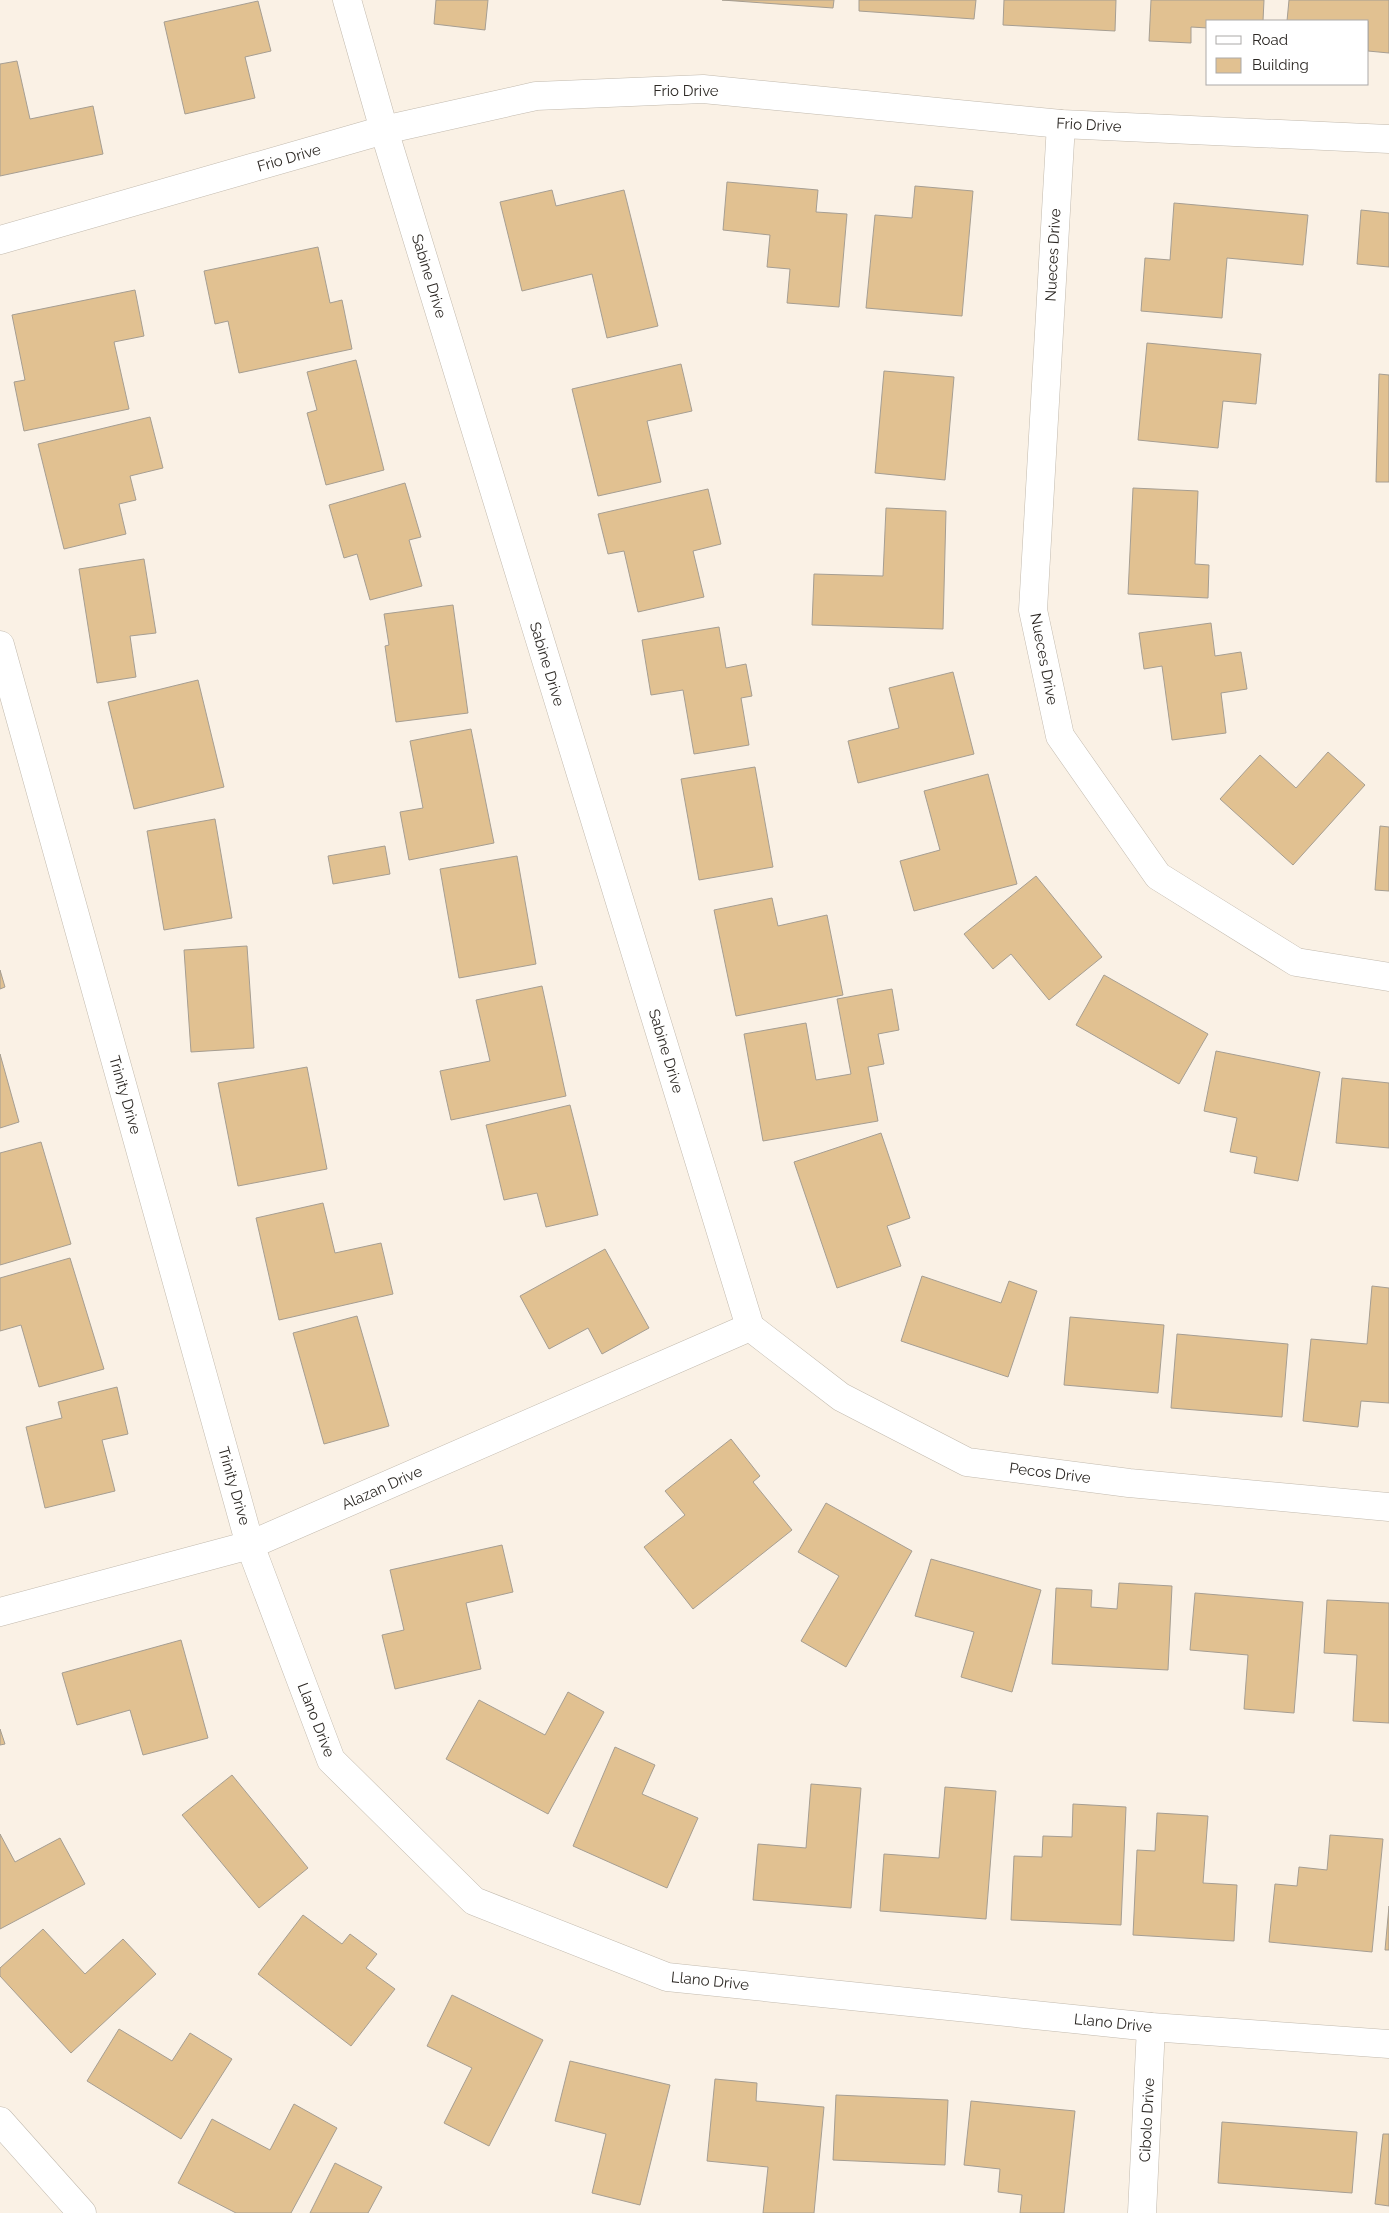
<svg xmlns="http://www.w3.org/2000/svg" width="1389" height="2213" font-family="Raleway,sans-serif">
  <rect width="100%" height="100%" fill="#faf1e5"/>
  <g fill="#e1c191" stroke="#a69e92">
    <polygon points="436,0 488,0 485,30 434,24"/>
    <polygon points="722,0 834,0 833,8"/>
    <polygon points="859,0 976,0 974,19 859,11"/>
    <polygon points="1004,0 1116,0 1115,31 1003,25"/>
    <polygon points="1151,0 1264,0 1263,21 1208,21 1208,28 1191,27 1191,43 1149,41"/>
    <polygon points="1289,0 1389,0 1389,53 1368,51 1368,21 1287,21"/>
    <polygon points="258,1 271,51 245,57 255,98 185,114 164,22"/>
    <polygon points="17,61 30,119 93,106 103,154 0,176 0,64"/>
    <polygon points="727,182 818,190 816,212 847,214 839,307 787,303 790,269 767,267 770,235 723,230"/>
    <polygon points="915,186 973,191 962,316 866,308 875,215 912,218"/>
    <polygon points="552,190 556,206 624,190 658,326 607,338 592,274 522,291 500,202"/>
    <polygon points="1174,203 1308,215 1303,265 1227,258 1222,318 1141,311 1145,258 1170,260"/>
    <polygon points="1361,210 1389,213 1389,267 1357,264"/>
    <polygon points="318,247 330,303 342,300 352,349 239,373 228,321 215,324 204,271"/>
    <polygon points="135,290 144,336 114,342 129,409 24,431 14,382 25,380 12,315"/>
    <polygon points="1147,343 1261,354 1256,404 1223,401 1218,448 1138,440"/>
    <polygon points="356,360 384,470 326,485 307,413 317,410 307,372"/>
    <polygon points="681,364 692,411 647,421 661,482 598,496 572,389"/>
    <polygon points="884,371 954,377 945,480 875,473"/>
    <polygon points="1379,374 1389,375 1389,482 1376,482"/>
    <polygon points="150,417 163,468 130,476 136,500 119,504 126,534 64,549 38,444"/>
    <polygon points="405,483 421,537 409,540 422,586 370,600 357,554 344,558 329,505"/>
    <polygon points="1133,488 1198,491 1195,564 1209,565 1208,598 1128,594"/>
    <polygon points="708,489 721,544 693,551 704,597 638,612 624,551 608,554 598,514"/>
    <polygon points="886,508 946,511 943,629 812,625 814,574 883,576"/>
    <polygon points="144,559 156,633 130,636 136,677 97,683 79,569"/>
    <polygon points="453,605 468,713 396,722 385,646 389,645 384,614"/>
    <polygon points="1211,623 1215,656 1241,652 1247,689 1221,693 1226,733 1172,740 1162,666 1144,669 1139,633"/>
    <polygon points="719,627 726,668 746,664 752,696 741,698 749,745 694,754 683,690 651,695 642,640"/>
    <polygon points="953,672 974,754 858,783 848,741 899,728 889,688"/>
    <polygon points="198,680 224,787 134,809 108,702"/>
    <polygon points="471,729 494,843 409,860 400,812 423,808 410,741"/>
    <polygon points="1328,752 1365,785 1293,865 1220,799 1260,755 1296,788"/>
    <polygon points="755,767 773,867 699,880 681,779"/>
    <polygon points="988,774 1017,884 914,911 900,861 940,850 924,791"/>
    <polygon points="215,819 232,918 164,930 147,831"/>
    <polygon points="1380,826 1389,827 1389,891 1375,890"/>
    <polygon points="385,846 390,874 333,884 328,856"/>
    <polygon points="517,856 536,964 459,978 440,869"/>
    <polygon points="1036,876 1102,957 1049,1000 1011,954 993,969 964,934"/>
    <polygon points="772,898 778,926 827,915 843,995 736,1016 714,910"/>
    <polygon points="247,946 254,1048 191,1052 184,950"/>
    <polygon points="0,970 5,987 0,989"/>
    <polygon points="1104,975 1208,1034 1179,1084 1076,1025"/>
    <polygon points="542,986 566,1096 451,1120 440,1071 490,1061 476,1000"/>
    <polygon points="892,989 899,1030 878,1034 884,1064 868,1067 878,1121 763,1141 744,1034 806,1023 816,1080 851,1074 837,999"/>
    <polygon points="1216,1051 1320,1072 1298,1181 1254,1173 1257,1157 1230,1152 1237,1118 1204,1111"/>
    <polygon points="0,1054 19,1122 0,1128"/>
    <polygon points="307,1067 327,1169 238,1186 218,1083"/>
    <polygon points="1342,1078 1389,1083 1389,1148 1336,1143"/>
    <polygon points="570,1105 598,1215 546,1227 537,1193 504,1200 486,1125"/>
    <polygon points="881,1133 910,1218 887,1226 901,1266 837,1288 794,1162"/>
    <polygon points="41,1142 71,1244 0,1265 0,1153"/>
    <polygon points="323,1203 335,1253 381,1243 393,1294 279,1320 256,1218"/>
    <polygon points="605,1249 649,1328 602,1354 588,1328 549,1349 520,1296"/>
    <polygon points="70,1258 104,1369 39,1387 21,1325 0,1331 0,1278"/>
    <polygon points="922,1276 1001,1303 1009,1281 1037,1291 1008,1377 901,1341"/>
    <polygon points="1372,1286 1389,1288 1389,1403 1361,1401 1358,1427 1303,1421 1311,1339 1367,1344"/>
    <polygon points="357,1316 389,1426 324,1444 293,1333"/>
    <polygon points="1070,1317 1164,1325 1158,1393 1064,1385"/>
    <polygon points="1177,1334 1288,1344 1282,1417 1171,1408"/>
    <polygon points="117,1387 128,1434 102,1440 115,1491 45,1508 26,1427 62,1418 58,1402"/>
    <polygon points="731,1439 760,1476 753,1482 792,1530 693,1609 644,1547 685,1515 665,1491"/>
    <polygon points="826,1503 912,1551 846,1667 801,1641 839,1576 798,1552"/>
    <polygon points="502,1545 513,1592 466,1603 481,1669 395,1689 382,1635 404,1630 390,1570"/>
    <polygon points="931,1559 1041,1590 1012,1692 961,1677 974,1632 915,1616"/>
    <polygon points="1119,1583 1172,1586 1168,1670 1052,1664 1056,1588 1092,1590 1091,1607 1117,1609"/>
    <polygon points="1195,1593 1303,1602 1294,1713 1244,1709 1248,1655 1190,1650"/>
    <polygon points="1327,1600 1389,1603 1389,1723 1353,1721 1357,1655 1324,1653"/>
    <polygon points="181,1640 208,1738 143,1755 130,1710 77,1725 62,1673"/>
    <polygon points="568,1692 604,1712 548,1814 446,1759 479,1700 545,1735"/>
    <polygon points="0,1729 5,1744 0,1745"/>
    <polygon points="615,1747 655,1765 642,1794 698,1818 667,1888 573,1846"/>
    <polygon points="232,1775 308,1868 259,1908 182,1815"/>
    <polygon points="811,1784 861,1788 851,1908 753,1900 758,1844 806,1848"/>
    <polygon points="945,1787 996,1791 986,1919 880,1911 884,1854 939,1858"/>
    <polygon points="1073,1804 1126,1807 1121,1925 1011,1920 1014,1856 1042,1857 1043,1836 1072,1837"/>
    <polygon points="1157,1813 1208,1816 1203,1883 1237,1885 1234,1941 1133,1935 1137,1850 1155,1851"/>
    <polygon points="0,1834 15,1862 60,1838 85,1884 0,1929"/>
    <polygon points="1330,1835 1383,1839 1372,1952 1269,1942 1275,1884 1297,1886 1299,1867 1327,1870"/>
    <polygon points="1389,1906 1389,1950 1385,1950"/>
    <polygon points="303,1915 342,1944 350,1934 377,1954 366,1968 395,1989 351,2046 258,1974"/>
    <polygon points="43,1929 85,1974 123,1939 156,1974 71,2053 0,1976 0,1968"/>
    <polygon points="452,1995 543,2040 489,2146 444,2123 472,2068 427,2046"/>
    <polygon points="119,2029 172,2061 190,2033 232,2059 181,2139 87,2081"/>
    <polygon points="570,2061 670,2085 640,2205 592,2193 606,2134 555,2121"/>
    <polygon points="715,2079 757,2083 756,2101 824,2107 814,2213 763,2213 768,2167 707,2161"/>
    <polygon points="836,2095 948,2100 945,2165 833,2160"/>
    <polygon points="971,2101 1075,2111 1064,2213 1020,2213 1022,2195 998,2192 1000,2169 964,2165"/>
    <polygon points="294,2104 337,2128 291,2213 236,2213 178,2183 212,2119 270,2150"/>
    <polygon points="1222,2122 1357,2132 1352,2193 1218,2183"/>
    <polygon points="1383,2134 1389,2134 1389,2206 1375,2204"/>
    <polygon points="335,2163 382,2187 368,2213 310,2213"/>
  </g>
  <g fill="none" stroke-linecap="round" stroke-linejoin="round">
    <g stroke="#c2baae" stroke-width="29">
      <g id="minor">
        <polyline points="347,0 384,130 750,1327"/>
        <polyline points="1061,124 1033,610 1060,736 1158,876 1296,962 1389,977"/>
        <polyline points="0,240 384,130 536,96 703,89 1061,124 1389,139"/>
        <polyline points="0,645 250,1545 331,1760 474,1901 667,1977 1151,2027 1389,2044"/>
        <polyline points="750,1327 841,1397 967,1462 1129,1483 1389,1507"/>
        <polyline points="0,1612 250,1545 750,1327"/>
        <polyline points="0,2121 82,2213"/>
        <polyline points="1142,2213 1151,2027"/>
      </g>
    </g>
    <use href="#minor" stroke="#fff" stroke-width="28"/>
  </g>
  <g text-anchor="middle" stroke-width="4" stroke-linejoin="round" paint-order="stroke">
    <g font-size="15" fill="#2d2925" stroke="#fff">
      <text x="686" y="96">Frio Drive</text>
      <text transform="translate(1089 125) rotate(3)" y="5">Frio Drive</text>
      <text transform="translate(289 158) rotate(-16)" y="5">Frio Drive</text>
      <text transform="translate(1053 255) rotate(-87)" y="5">Nueces Drive</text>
      <text transform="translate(429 276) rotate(73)" y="5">Sabine Drive</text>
      <text transform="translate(1044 659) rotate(79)" y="5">Nueces Drive</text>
      <text transform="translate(547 664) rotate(73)" y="5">Sabine Drive</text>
      <text transform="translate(666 1051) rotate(73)" y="5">Sabine Drive</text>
      <text transform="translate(125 1095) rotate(74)" y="5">Trinity Drive</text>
      <text transform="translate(1050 1473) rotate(7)" y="5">Pecos Drive</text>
      <text transform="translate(234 1486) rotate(74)" y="5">Trinity Drive</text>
      <text transform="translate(382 1488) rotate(-24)" y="5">Alazan Drive</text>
      <text transform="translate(316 1720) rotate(69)" y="5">Llano Drive</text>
      <text transform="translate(710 1981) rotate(6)" y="5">Llano Drive</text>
      <text transform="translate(1113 2023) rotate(6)" y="5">Llano Drive</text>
      <text transform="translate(1147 2120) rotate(-87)" y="5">Cibolo Drive</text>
    </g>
  </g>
  <rect x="1206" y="20" width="162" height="65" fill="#ffffff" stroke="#aba9a8"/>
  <rect x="1216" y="36" width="25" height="8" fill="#ffffff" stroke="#aba9a8"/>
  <text x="1252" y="45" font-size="15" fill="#2d2925">Road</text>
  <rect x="1216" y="58" width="25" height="15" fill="#e1c191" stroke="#aba9a8"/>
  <text x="1252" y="70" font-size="15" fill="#2d2925">Building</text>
</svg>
